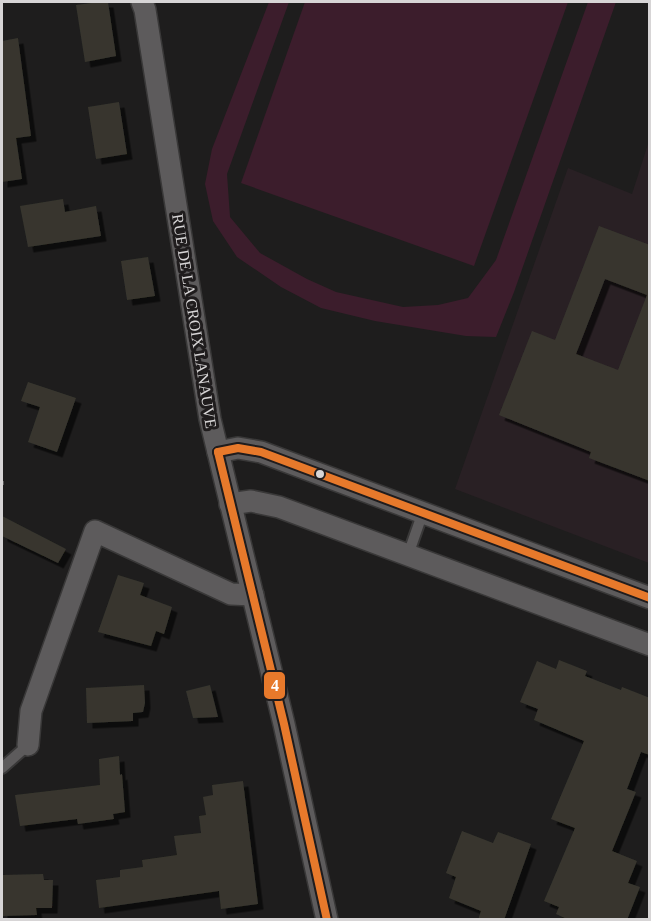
<svg xmlns="http://www.w3.org/2000/svg" width="651" height="921" font-family="'Times New Roman',serif">
  <defs>
    <filter id="shadow"><feDropShadow dx="5.5" dy="5.5" stdDeviation="0" flood-color="#0009"/></filter>
  </defs>
  <rect width="100%" height="100%" fill="#1e1d1d"/>
  <polygon fill="#292024" points="649,141 649,563 455,489 568,168 632,194"/>
  <g fill="#3c1d2c">
    <polygon points="269,2 289,2 227,174 230,217 260,253 307,279 336,292 403,307 438,305 468,298 496,260 588,2 616,2 514,292 496,337 466,336 375,321 321,308 281,287 237,257 213,221 205,184 212,149"/>
    <polygon points="305,2 568,2 474,266 241,183"/>
  </g>
  <g fill="#37362e" fill-rule="evenodd" filter="url(#shadow)">
    <polygon points="99,2 108,2 116,56 85,62 76,5"/>
    <polygon points="18,38 31,136 16,138 22,179 2,182 2,41"/>
    <polygon points="119,102 127,154 96,159 88,107"/>
    <polygon points="63,199 65,212 96,206 101,236 28,247 20,206"/>
    <path d="M 599,226 L 650,245 L 650,481 L 589,458 L 591,452 L 499,415 L 532,331 L 555,340 ZM 605,279 L 647,295 L 618,370 L 576,354 Z"/>
    <polygon points="148,257 155,296 127,300 121,261"/>
    <polygon points="28,382 76,398 57,452 28,442 40,407 21,401"/>
    <polygon points="2,516 66,549 58,563 2,536"/>
    <polygon points="118,575 144,583 140,595 172,607 164,634 156,631 151,646 98,632"/>
    <polygon points="559,660 587,671 585,676 621,690 622,687 650,698 650,755 641,752 627,789 636,792 612,851 637,861 628,883 640,887 627,920 569,920 556,914 559,907 544,901 575,828 551,819 584,741 534,720 538,709 520,702 537,661 556,669"/>
    <polygon points="144,685 145,703 143,712 133,713 133,721 87,723 86,688"/>
    <polygon points="210,685 218,717 193,718 186,691"/>
    <polygon points="119,756 120,775 122,774 125,812 113,814 114,819 78,824 77,819 20,826 15,795 100,785 99,759"/>
    <polygon points="243,781 258,904 221,909 219,891 99,908 96,880 120,877 120,870 143,867 142,860 177,855 174,836 201,833 199,816 206,815 203,797 213,795 212,785"/>
    <polygon points="462,831 493,843 498,832 531,844 504,920 478,920 481,911 449,898 456,877 446,873"/>
    <polygon points="43,874 44,880 53,880 52,908 36,908 37,915 2,916 2,875"/>
  </g>
  <g fill="none" stroke-linecap="round" stroke-linejoin="round">
    <g stroke="#393838" stroke-width="14">
      <g id="service">
        <polyline points="408,555 423,512"/>
        <polyline points="2,768 28,745"/>
      </g>
    </g>
    <g stroke="#393838" stroke-width="24">
      <g id="minor">
        <polyline points="142,2 145,10 210,419 284,724 327,920"/>
        <polyline points="218,452 238,448 261,452 650,598"/>
        <polyline points="230,504 251,501 279,507 650,645"/>
        <polyline points="28,745 31,711 95,531 231,594 253,595"/>
      </g>
    </g>
    <polyline stroke="#595858" stroke-width="4" stroke-dasharray="6 3" stroke-linecap="butt" points="2,483 4,483"/>
    <use href="#service" stroke="#5d5b5c" stroke-width="10"/>
    <use href="#minor" stroke="#5d5b5c" stroke-width="21"/>
    <g stroke="#1f1c1d" stroke-width="12">
      <g id="bus-1">
        <polyline points="218,452 284,724 327,920"/>
        <polyline points="218,452 238,448 261,452 650,598"/>
      </g>
    </g>
    <use href="#bus-1" stroke="#e7792b" stroke-width="8"/>
  </g>
  <circle fill="#d7d5d6" stroke="#1f1c1d" stroke-width="2" cx="320" cy="474" r="5"/>
  <g text-anchor="middle" stroke-width="6" stroke-linejoin="round" paint-order="stroke">
    <g font-size="16" fill="#d7d5d6" stroke="#1f1c1d">
      <text transform="translate(195 321) rotate(81)" y="6">RUE DE LA CROIX LANAUVE</text>
    </g>
  </g>
  <rect stroke="#1f1c1d" stroke-width="2" x="263" y="671" width="23" height="29" rx="6" fill="#e7792b"/>
  <g font-size="16" text-anchor="middle" font-weight="bold" fill="#fff">
    <text x="275" y="691">4</text>
  </g>
  <rect width="651" height="921" fill="none" stroke="#d7d5d6" stroke-width="6"/>
</svg>
